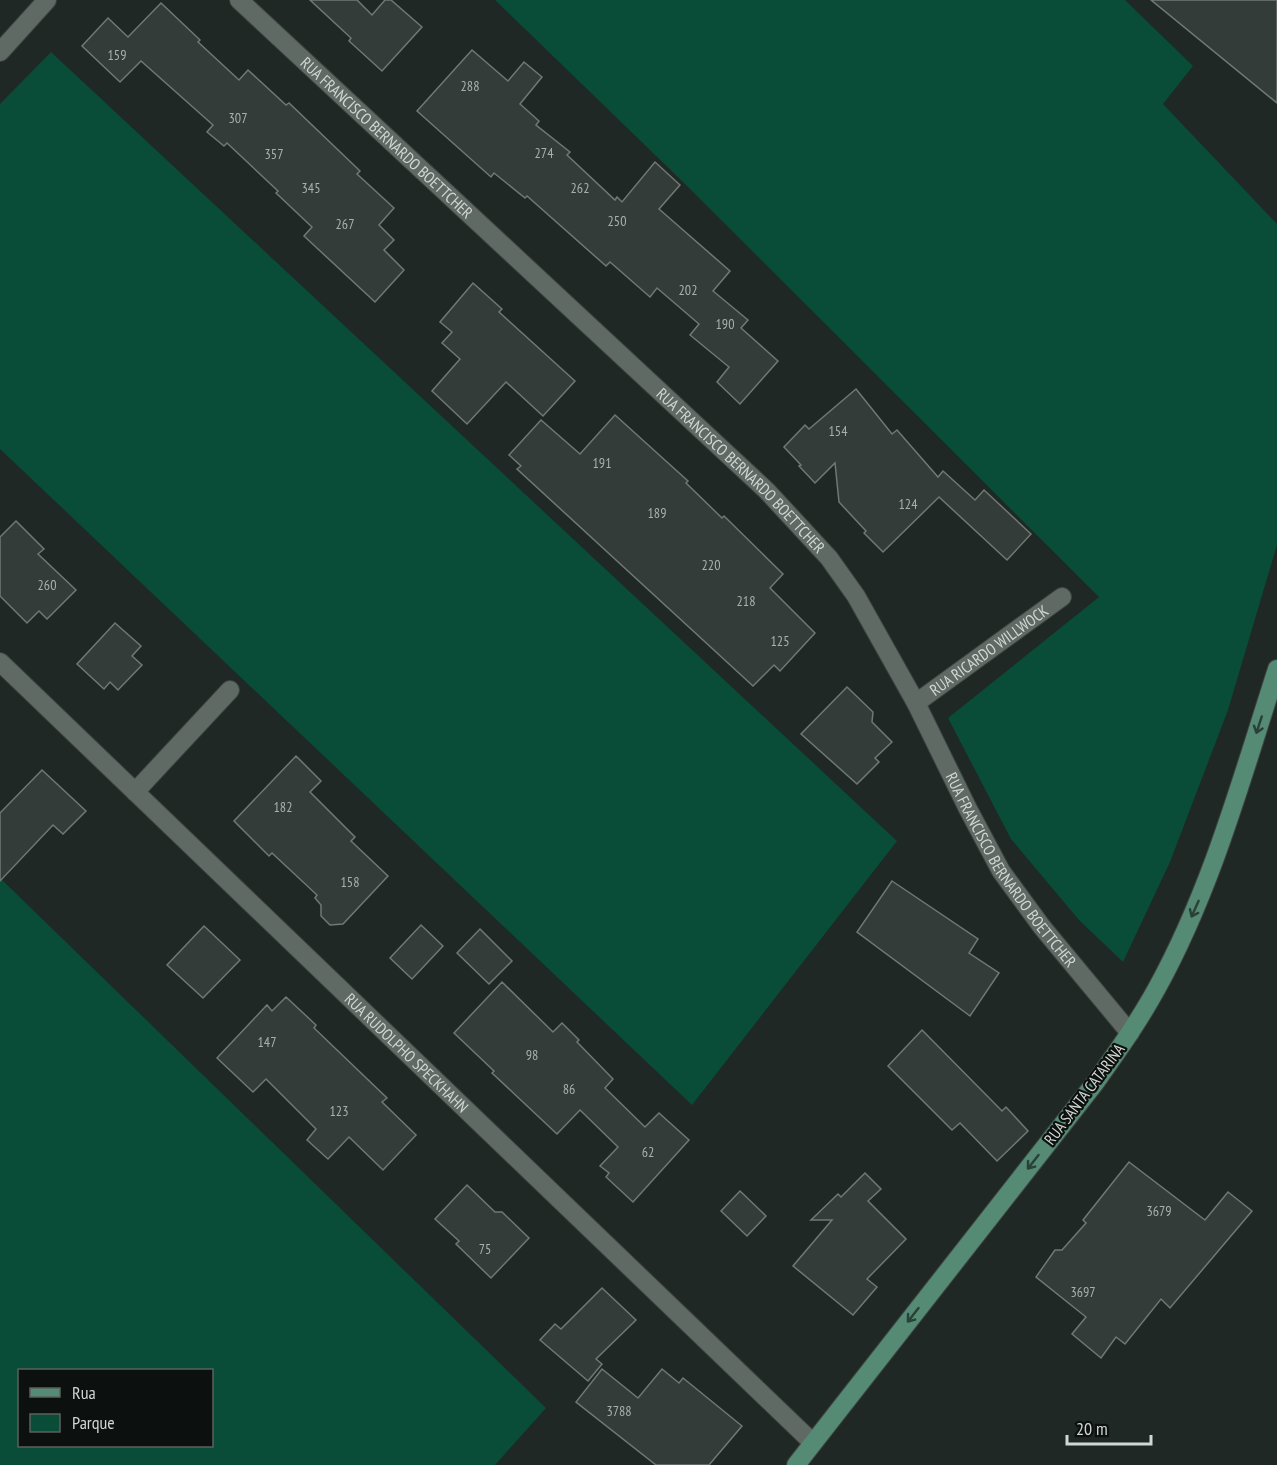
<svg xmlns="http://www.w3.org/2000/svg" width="1277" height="1465" font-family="'PT Sans Narrow',sans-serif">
  <rect width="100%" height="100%" fill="#1f2824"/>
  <g fill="#094c37" fill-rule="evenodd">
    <polygon points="495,0 1125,0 1193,66 1163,104 1277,224 1277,545 1228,710 1170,862 1123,962 1079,920 1011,839 948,718 1099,597 683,182"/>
    <polygon points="51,52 897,841 692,1105 0,449 0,104"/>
    <path d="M 0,878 L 546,1408 L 495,1465 L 0,1465 ZM 20,1370 L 212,1370 L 212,1446 L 20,1446 Z"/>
  </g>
  <g fill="#333c38" stroke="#6f7974" stroke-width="1.5">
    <polygon points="310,0 357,0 372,15 385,0 391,0 422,27 382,71 349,41 351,38"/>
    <polygon points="1151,0 1277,0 1277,103"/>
    <polygon points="161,3 200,40 198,42 239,80 248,70 286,105 289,103 360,171 357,174 394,208 379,225 394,240 384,250 404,270 375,302 304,236 312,227 276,193 278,191 227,143 224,146 207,132 213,125 141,61 120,82 82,46 108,18 128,37"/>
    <polygon points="472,50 508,81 524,62 542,77 520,104 539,121 536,125 570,152 567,155 615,200 617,197 622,202 655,162 680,185 659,209 730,271 713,291 748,320 741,328 778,361 740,404 717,382 729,367 690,335 699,324 657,288 650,297 610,262 606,266 527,196 525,198 494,173 491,177 417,111"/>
    <polygon points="473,283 502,309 499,312 575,381 543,416 506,382 467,424 432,391 460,359 442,343 452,332 440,322"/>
    <polygon points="856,389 892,434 897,430 938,477 943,471 975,500 984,490 1031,534 1007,560 939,497 883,552 864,533 866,531 839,502 835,463 815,483 799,466 801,465 784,447 805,425 809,429"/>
    <polygon points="615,415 688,481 686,483 722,518 724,516 783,574 770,588 815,633 780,671 774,665 753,686 517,469 521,466 509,455 541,420 580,454"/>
    <polygon points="16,521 44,549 38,554 76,590 47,619 39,611 27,623 0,596 0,537"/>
    <polygon points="115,623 141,646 132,656 142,665 118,690 110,682 104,689 77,664"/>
    <polygon points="847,687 873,712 872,722 892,742 875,758 879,762 857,784 801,734"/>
    <polygon points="296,756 321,781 310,792 355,837 351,841 388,876 343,924 330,925 321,916 321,905 315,898 317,895 272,853 269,856 234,821"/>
    <polygon points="42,770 86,811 63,834 53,825 0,881 0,813"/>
    <polygon points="892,881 978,939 969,953 999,973 970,1016 857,932"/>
    <polygon points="421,925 443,946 412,979 390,958"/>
    <polygon points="204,926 240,960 203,998 167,965"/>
    <polygon points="480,929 512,961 489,984 457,953"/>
    <polygon points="502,982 553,1032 562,1023 579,1040 577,1042 613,1079 605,1088 645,1127 659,1113 689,1140 633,1202 606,1177 609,1173 600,1166 618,1147 580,1110 557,1134 492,1073 494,1071 454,1033"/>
    <polygon points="286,997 316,1025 314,1028 387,1098 382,1102 416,1135 383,1170 349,1137 328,1159 307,1140 316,1129 266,1079 253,1092 217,1058 267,1005 272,1011"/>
    <polygon points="922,1030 1002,1111 1006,1107 1028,1131 997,1161 960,1123 952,1130 888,1066"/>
    <polygon points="1129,1162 1205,1220 1228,1192 1252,1211 1170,1308 1161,1299 1125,1344 1116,1337 1101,1358 1072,1334 1086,1317 1036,1277 1055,1250 1062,1250 1086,1223 1083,1220"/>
    <polygon points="865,1173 881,1189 868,1201 906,1239 867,1279 877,1287 853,1315 793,1266 832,1220 811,1220 838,1194 841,1197"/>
    <polygon points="467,1185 495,1212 502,1212 529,1238 491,1278 456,1244 459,1241 435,1219"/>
    <polygon points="740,1191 766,1216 747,1236 721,1211"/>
    <polygon points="602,1288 636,1320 596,1359 602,1364 588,1381 540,1340 555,1324 561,1329"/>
    <polygon points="602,1369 638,1398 662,1369 679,1383 683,1378 742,1426 709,1465 656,1465 576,1402"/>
  </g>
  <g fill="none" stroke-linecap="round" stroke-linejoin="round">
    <g stroke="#3d4441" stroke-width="20">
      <g id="street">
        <path id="s1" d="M 239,0 L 767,491 L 829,558 L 856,596 L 916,703 L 968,809 L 1001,871 L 1042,927 L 1130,1033"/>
        <polyline points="0,52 47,0"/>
        <path id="s2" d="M 0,662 L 813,1443"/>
        <path id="s3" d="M 916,703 L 1062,597"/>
        <polyline points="135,792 230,690"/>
      </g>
    </g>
    <g stroke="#3d4441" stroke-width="20">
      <path id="primary" d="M 796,1465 L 1095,1083 C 1117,1052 1139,1021 1157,988 C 1212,888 1242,777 1277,669"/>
    </g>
    <use href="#street" stroke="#606a65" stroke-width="18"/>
    <use href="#primary" stroke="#558a75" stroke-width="18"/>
  </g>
  <defs><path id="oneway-shaft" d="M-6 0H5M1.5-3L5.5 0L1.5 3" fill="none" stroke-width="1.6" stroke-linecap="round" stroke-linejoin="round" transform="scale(1.5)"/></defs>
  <g stroke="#294137">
    <use href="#oneway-shaft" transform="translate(1259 725) rotate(108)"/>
    <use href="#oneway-shaft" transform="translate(1195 909) rotate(114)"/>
    <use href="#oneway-shaft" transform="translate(1033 1162) rotate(128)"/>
    <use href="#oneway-shaft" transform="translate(913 1315) rotate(128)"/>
  </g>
  <g text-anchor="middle" stroke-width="4.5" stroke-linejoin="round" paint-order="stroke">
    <g font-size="14" fill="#aab0ad">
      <text x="117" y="60">159</text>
      <text x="470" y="91">288</text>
      <text x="238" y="123">307</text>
      <text x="544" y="158">274</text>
      <text x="274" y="159">357</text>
      <text x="311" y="193">345</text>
      <text x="580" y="193">262</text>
      <text x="617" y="226">250</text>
      <text x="345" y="229">267</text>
      <text x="688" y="295">202</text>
      <text x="725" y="329">190</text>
      <text x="838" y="436">154</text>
      <text x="602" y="468">191</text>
      <text x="908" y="509">124</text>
      <text x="657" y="518">189</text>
      <text x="711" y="570">220</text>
      <text x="47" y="590">260</text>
      <text x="746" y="606">218</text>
      <text x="780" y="646">125</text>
      <text x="283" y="812">182</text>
      <text x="350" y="887">158</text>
      <text x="267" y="1047">147</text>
      <text x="532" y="1060">98</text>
      <text x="569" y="1094">86</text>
      <text x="339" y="1116">123</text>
      <text x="648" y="1157">62</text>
      <text x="1159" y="1216">3679</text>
      <text x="485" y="1254">75</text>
      <text x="1083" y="1297">3697</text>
      <text x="619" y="1416">3788</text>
    </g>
    <g font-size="16" fill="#d1d7d4" stroke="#0c100e">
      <text dy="6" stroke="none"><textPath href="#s1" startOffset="202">RUA FRANCISCO BERNARDO BOETTCHER</textPath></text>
      <text dy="6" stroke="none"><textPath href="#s1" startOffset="688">RUA FRANCISCO BERNARDO BOETTCHER</textPath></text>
      <text dy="6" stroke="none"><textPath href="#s3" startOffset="90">RUA RICARDO WILLWOCK</textPath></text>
      <text dy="6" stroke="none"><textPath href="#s1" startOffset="1174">RUA FRANCISCO BERNARDO BOETTCHER</textPath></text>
      <text dy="6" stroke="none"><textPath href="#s2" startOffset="564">RUA RUDOLPHO SPECKHAHN</textPath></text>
      <text transform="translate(1084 1094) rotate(-53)" y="6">RUA SANTA CATARINA</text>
    </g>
  </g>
  <rect x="18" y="1369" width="195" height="78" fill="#0c100e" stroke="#5b605d" stroke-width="1.5"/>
  <rect x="30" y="1388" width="30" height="9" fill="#558a75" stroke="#5b605d" stroke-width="1.5"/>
  <text x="72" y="1399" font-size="18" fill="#d1d7d4">Rua</text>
  <rect x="30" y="1414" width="30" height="18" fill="#094c37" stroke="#5b605d" stroke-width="1.5"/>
  <text x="72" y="1429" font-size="18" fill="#d1d7d4">Parque</text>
  <path d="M1067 1435v9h84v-9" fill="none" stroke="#d1d7d4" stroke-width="3"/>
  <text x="1076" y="1435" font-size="18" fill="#d1d7d4" stroke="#0c100e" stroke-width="4.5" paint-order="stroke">20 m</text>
</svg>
